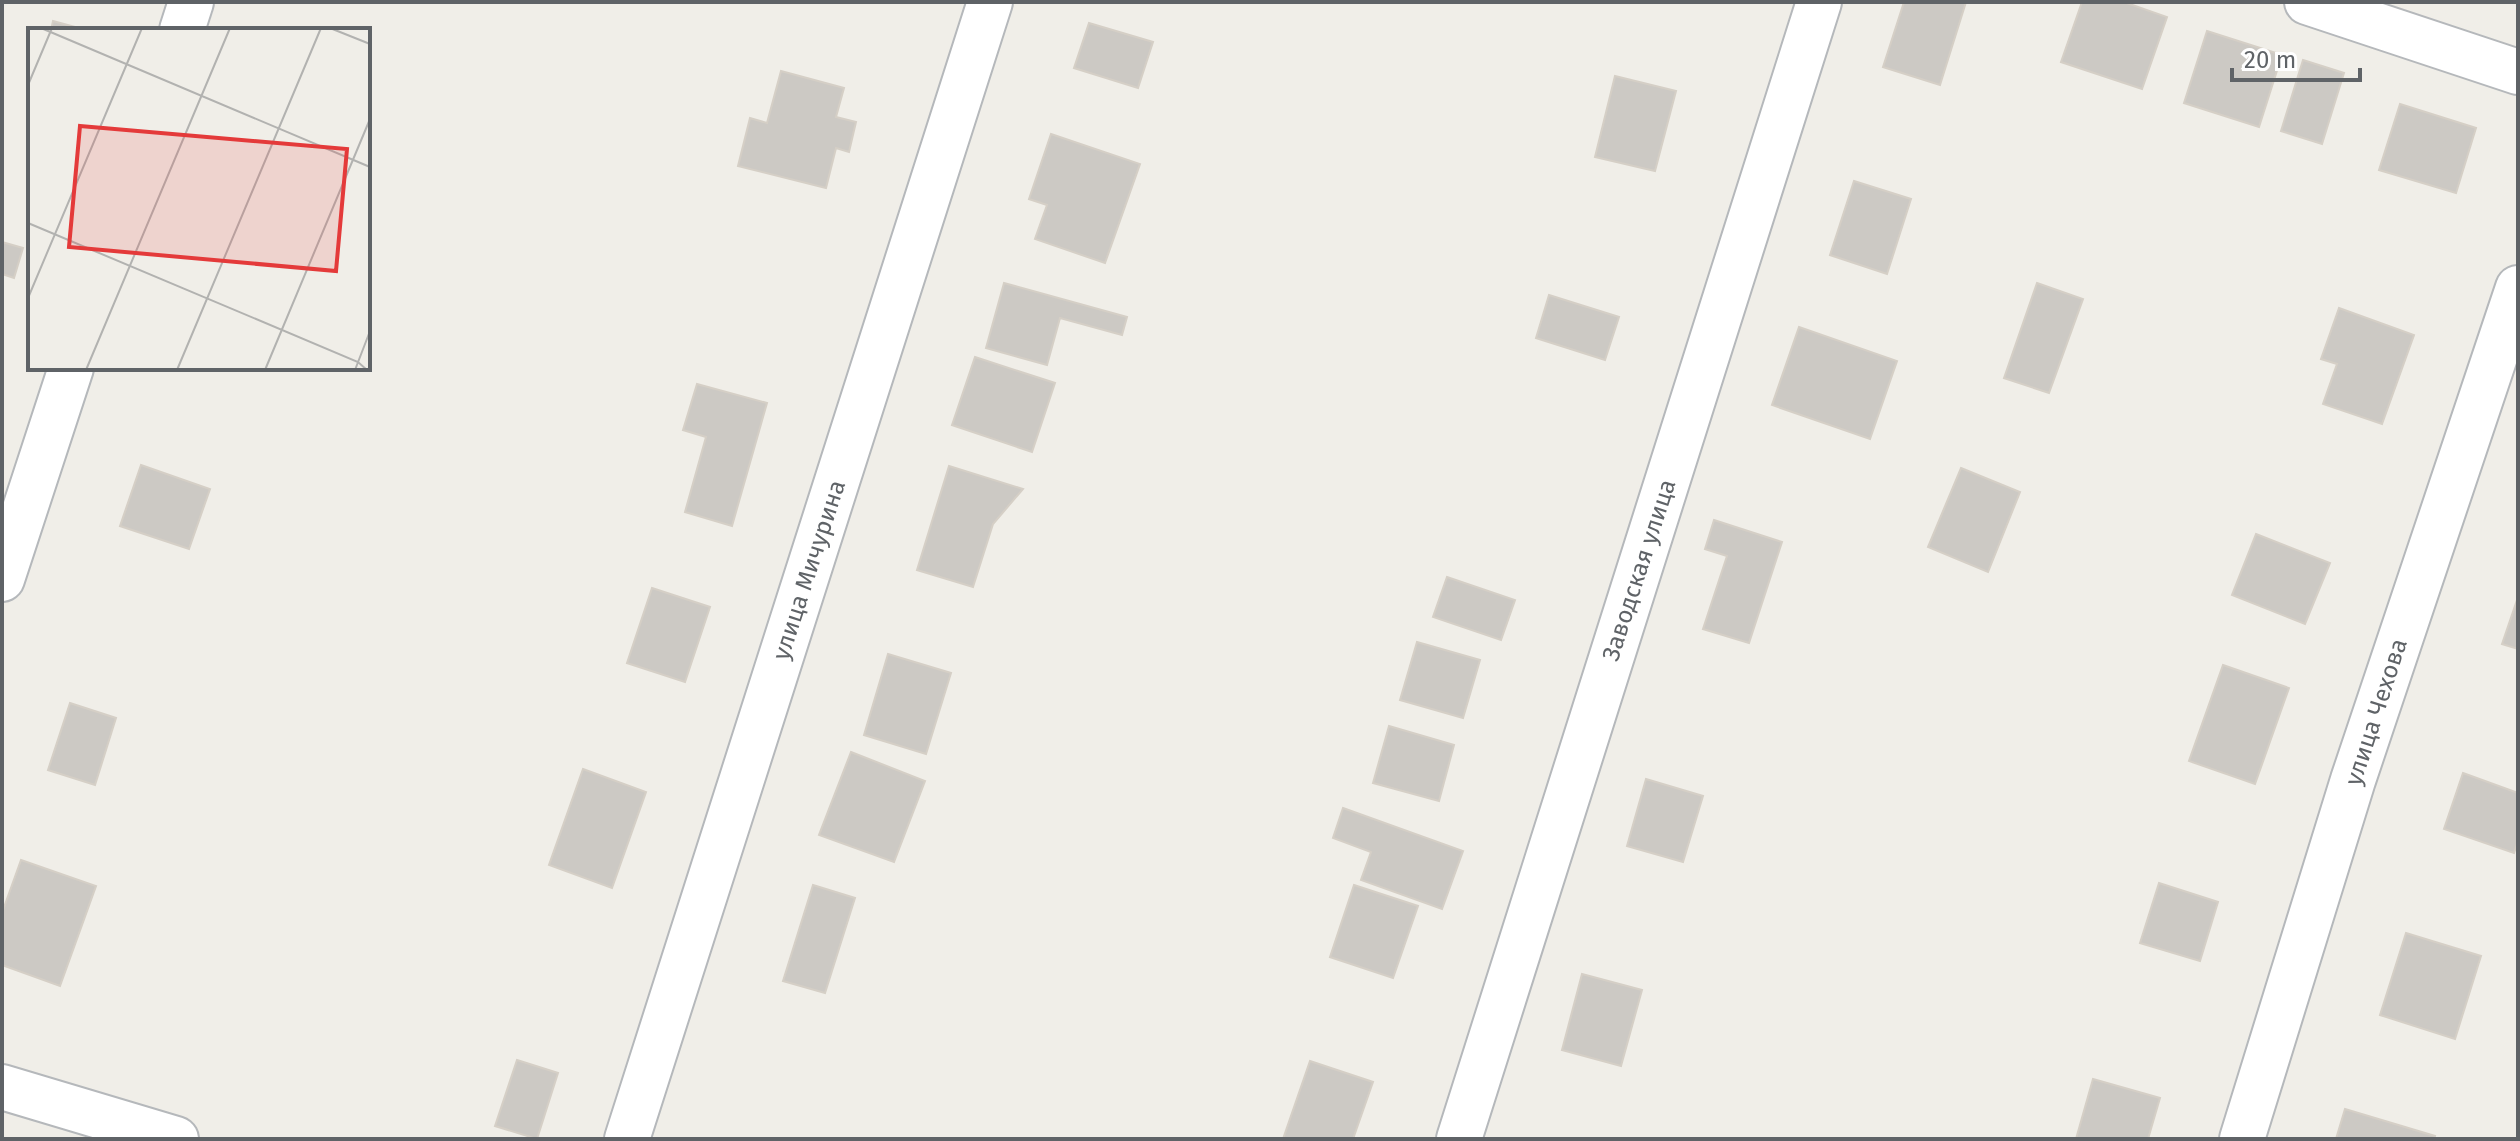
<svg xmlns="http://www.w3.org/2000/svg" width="2520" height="1141" font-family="'Fira Sans',sans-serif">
  <rect width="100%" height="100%" fill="#f0eee8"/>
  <g fill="#ccc9c4" stroke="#d5cfc6" stroke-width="2">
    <polygon points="1904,2 1966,2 1940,85 1883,67"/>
    <polygon points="2082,2 2124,2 2167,17 2142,89 2061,62"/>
    <polygon points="53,21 86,30 51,30"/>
    <polygon points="1089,23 1153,42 1138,88 1074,68"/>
    <polygon points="2207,31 2282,55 2259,127 2184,103"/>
    <polygon points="2303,60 2344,73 2322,144 2281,131"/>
    <polygon points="781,71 844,88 836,117 856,122 849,152 836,148 826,188 738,166 750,118 767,123"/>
    <polygon points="1615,76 1676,91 1655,171 1595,157"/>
    <polygon points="2400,104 2476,128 2456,193 2379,170"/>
    <polygon points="1051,134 1140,164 1105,263 1035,239 1047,205 1029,199"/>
    <polygon points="1854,181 1911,199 1887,274 1830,255"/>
    <polygon points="2,242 23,248 14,278 2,274"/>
    <polygon points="1004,283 1127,317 1122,335 1060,318 1047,365 986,348"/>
    <polygon points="2037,283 2083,299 2049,393 2004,378"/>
    <polygon points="1549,295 1619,317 1605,360 1536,338"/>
    <polygon points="2339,308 2414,335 2382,424 2323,404 2337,364 2321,359"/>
    <polygon points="1799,327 1897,361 1870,439 1772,405"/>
    <polygon points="975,357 1055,383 1032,452 952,425"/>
    <polygon points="697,384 767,403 732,526 685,512 706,437 683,430"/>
    <polygon points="141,465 210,489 189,549 120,526"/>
    <polygon points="949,466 1023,489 993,524 973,587 917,570"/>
    <polygon points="1961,468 2020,492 1988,572 1928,547"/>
    <polygon points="1714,520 1782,542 1749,643 1703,629 1727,556 1705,549"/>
    <polygon points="2256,534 2330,563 2305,624 2232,595"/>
    <polygon points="1447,577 1515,600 1501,640 1433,617"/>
    <polygon points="652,588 710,607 685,682 627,663"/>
    <polygon points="2518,597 2518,649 2502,644"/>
    <polygon points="1417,642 1480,660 1463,718 1400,700"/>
    <polygon points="888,654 951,673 926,754 864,735"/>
    <polygon points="2223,665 2289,688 2255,784 2189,761"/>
    <polygon points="70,703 116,718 95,785 48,770"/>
    <polygon points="1389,726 1454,745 1439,801 1373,783"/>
    <polygon points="851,752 925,781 894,862 819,835"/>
    <polygon points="583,769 646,792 612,888 549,865"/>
    <polygon points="2463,773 2518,793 2518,841 2514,853 2444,829"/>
    <polygon points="1646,779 1703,796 1683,862 1627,846"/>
    <polygon points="1343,808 1463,851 1442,909 1361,880 1371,852 1333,838"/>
    <polygon points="21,860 96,886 60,986 2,965 2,913"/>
    <polygon points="2159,883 2218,902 2200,961 2140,943"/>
    <polygon points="813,885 855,898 825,993 783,981"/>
    <polygon points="1354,885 1418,906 1393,978 1330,957"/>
    <polygon points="2406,933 2481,956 2455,1039 2380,1015"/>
    <polygon points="1582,974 1642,990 1621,1066 1562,1050"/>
    <polygon points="517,1060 558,1073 537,1139 495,1126"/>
    <polygon points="1310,1061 1373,1082 1353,1139 1283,1139"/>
    <polygon points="2093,1079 2160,1098 2148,1139 2076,1139"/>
    <polygon points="2345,1109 2435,1136 2434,1139 2336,1139"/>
  </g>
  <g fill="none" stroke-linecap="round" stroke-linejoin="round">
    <g stroke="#b5b8bb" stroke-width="48">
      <g id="minor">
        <polyline points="2307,2 2518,72"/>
        <polyline points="182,30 191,2"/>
        <polyline points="2,579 71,368"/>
        <polyline points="2,1087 176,1139"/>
        <polyline points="627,1139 990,2"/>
        <polyline points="1459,1139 1819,2"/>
        <polyline points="2242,1139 2353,780 2518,288"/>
      </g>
    </g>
    <use href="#minor" stroke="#fff" stroke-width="44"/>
  </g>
  <g text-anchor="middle" stroke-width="8" stroke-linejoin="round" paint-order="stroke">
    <g font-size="24" fill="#5f6367" stroke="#fff">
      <text transform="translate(809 570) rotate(-72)" y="8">улица Мичурина</text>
      <text transform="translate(1639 570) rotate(-72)" y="8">Заводская улица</text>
      <text transform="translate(2376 712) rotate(-72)" y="8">улица Чехова</text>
    </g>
  </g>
  <g transform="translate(28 28)">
    <rect width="342" height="342" fill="#f0eee8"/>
    <path fill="none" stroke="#b2b2b0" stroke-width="2" d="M 13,0 L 342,139M 302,0 L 342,16M 0,57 L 24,0M 0,195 L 330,334 L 339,342M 0,270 L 114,0M 58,342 L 202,0M 149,342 L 293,0M 237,342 L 342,91M 327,342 L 342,303"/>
    <path fill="#e43a3a" fill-opacity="0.15" stroke="#e43a3a" stroke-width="4" d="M 52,98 L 319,121 L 308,243 L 41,219 Z"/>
    <rect width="342" height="342" fill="none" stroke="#5f6367" stroke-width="4"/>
  </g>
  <rect width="2520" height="1141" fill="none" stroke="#5f6367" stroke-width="8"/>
  <path d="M2232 68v12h128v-12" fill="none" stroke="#5f6367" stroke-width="4"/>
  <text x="2244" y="68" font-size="24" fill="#5f6367" stroke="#ffffff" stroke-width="6" paint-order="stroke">20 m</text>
</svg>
